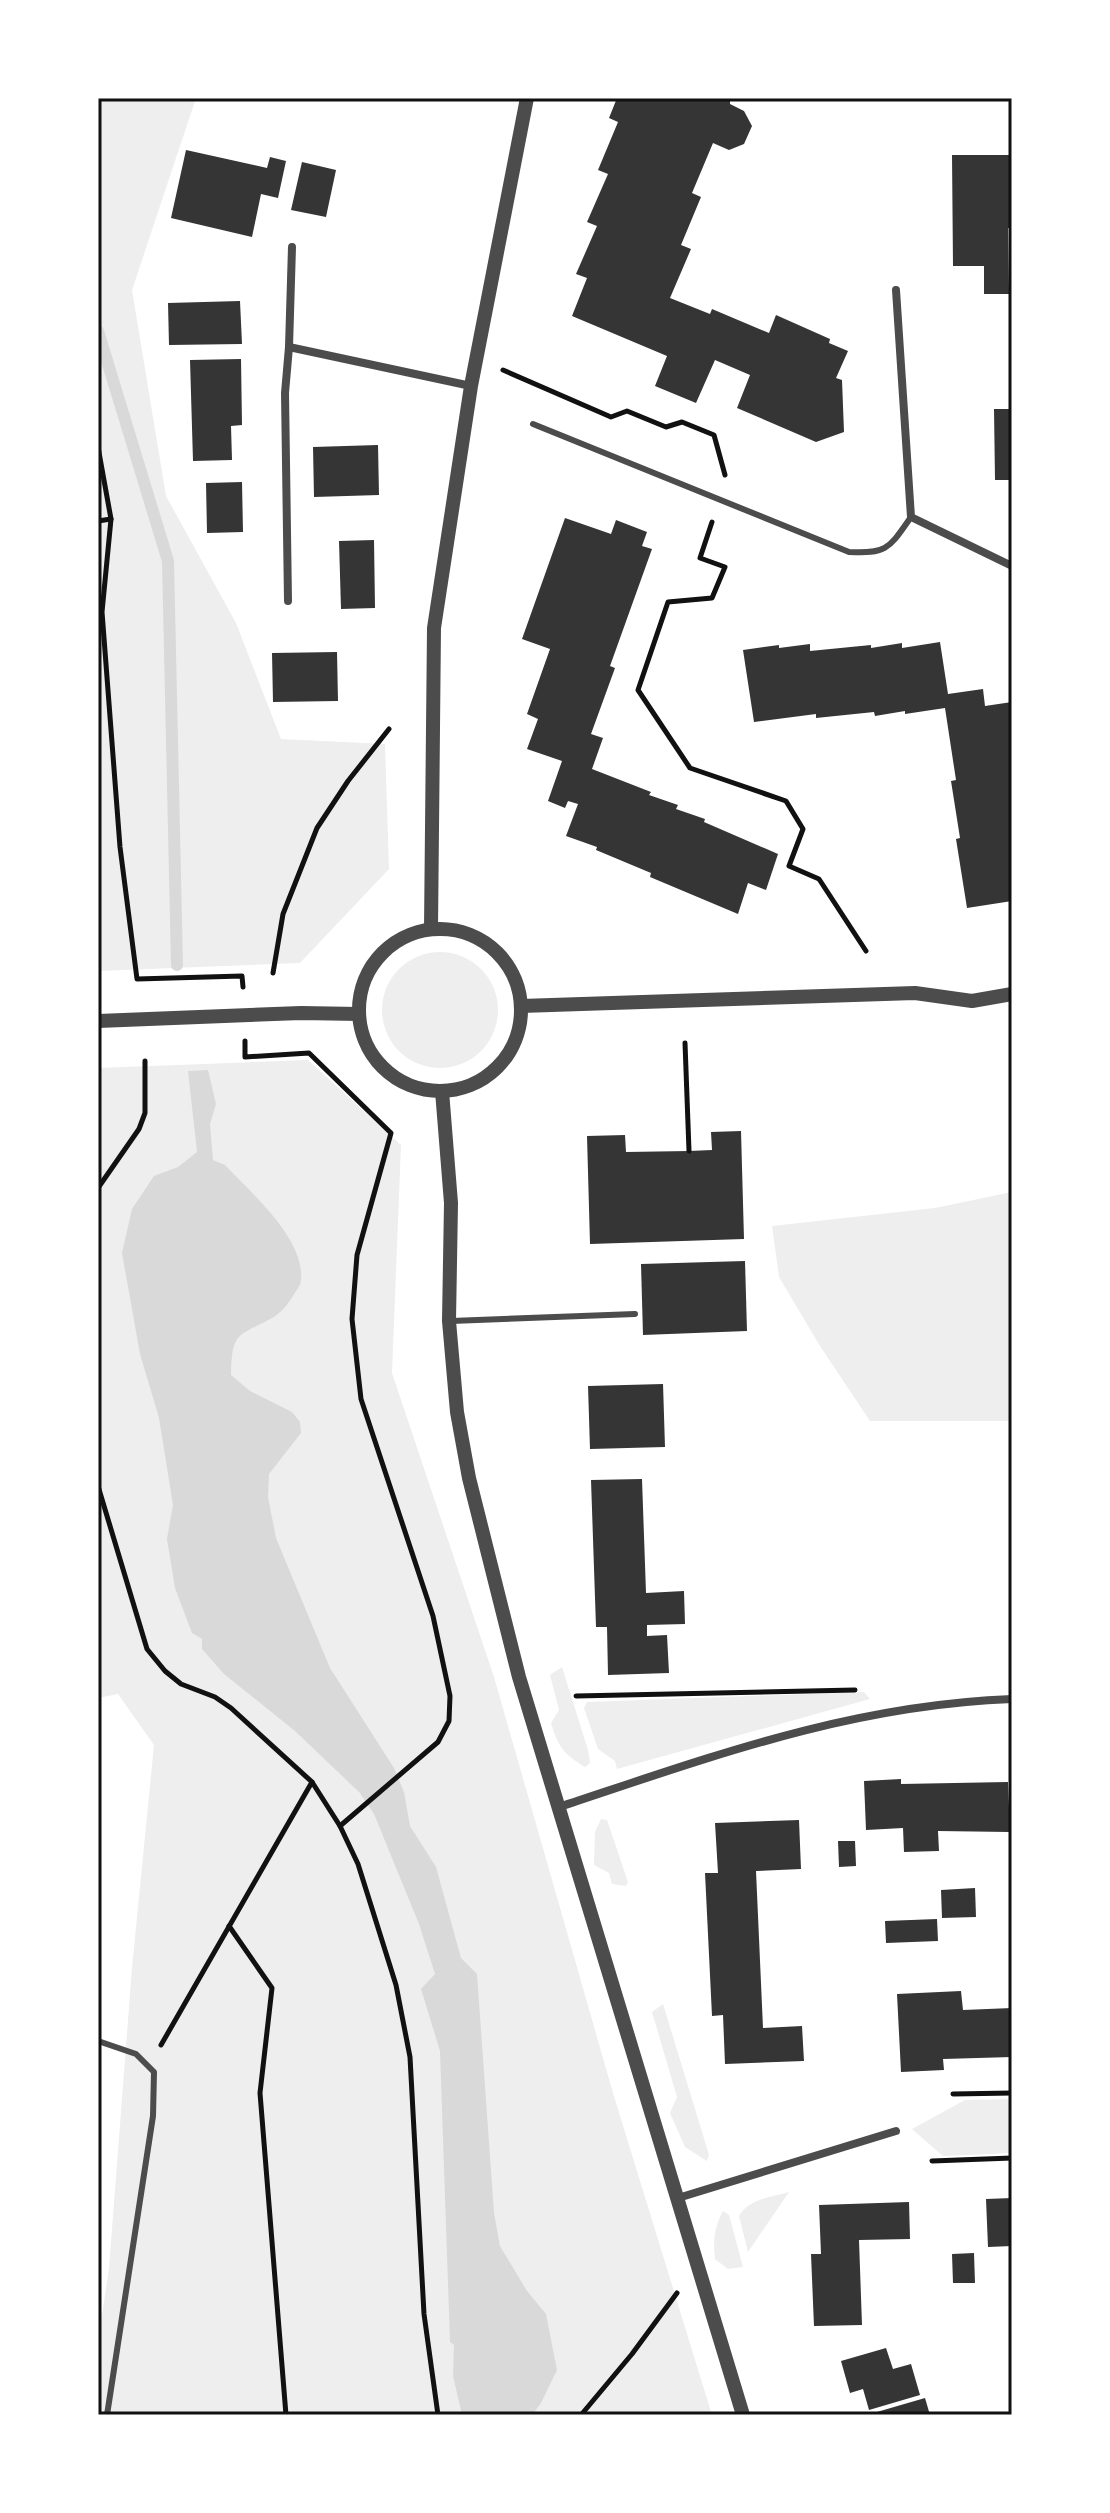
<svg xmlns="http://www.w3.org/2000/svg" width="1110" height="2513" font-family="Arial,sans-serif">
  <rect width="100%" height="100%" fill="#fff"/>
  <g fill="#eee">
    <polygon points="98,98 196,98 132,290 166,496 236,623 281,739 385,744 389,869 300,963 98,971"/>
    <circle cx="440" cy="1010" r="58"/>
    <polygon points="308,1060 401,1145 392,1373 494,1677 613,2093 712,2415 98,2415 98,2343 109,2268 132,1968 154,1745 118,1694 98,1698 98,1068"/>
    <polygon points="1012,1192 1012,1421 870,1421 820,1346 779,1277 772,1226 935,1208"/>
    <path d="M 562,1667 L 588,1750 L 590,1763 L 585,1767 C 564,1754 558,1747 551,1723 L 559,1710 L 550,1675 Z"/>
    <polygon points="864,1692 870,1699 617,1769 615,1761 598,1749 584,1708 587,1702"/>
    <polygon points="601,1819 607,1820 628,1882 626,1886 612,1884 609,1873 594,1865 595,1832"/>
    <polygon points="663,2004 709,2155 707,2161 685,2147 670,2113 677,2097 652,2012"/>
    <polygon points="1012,2099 1012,2153 943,2156 912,2129 965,2100"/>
    <path d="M 789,2192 L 748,2252 L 739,2216 C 748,2199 772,2197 789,2192 Z"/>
    <path d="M 723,2211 L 729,2215 L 743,2267 L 728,2269 L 715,2259 C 713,2240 714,2228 723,2211 Z"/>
  </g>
  <path fill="#d9d9d9" d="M 208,1070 L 216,1104 L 210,1124 L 213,1160 L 225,1165 C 251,1193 305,1238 301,1280 C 301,1285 296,1291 293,1296 C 288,1304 281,1313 272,1318 C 237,1337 232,1331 231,1375 L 250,1391 L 292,1412 L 300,1422 L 301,1433 L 269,1474 L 268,1497 L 276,1538 L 330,1668 L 394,1768 L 404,1792 L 410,1826 L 436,1867 L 461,1958 L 477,1974 L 494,2213 L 500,2246 L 527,2291 L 546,2314 L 557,2370 L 541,2403 L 532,2415 L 462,2415 L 453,2376 L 454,2345 L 450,2342 L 440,2051 L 421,1989 L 435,1974 L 419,1924 L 374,1814 L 360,1793 L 295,1731 L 224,1674 L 202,1649 L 202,1639 L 192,1633 L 175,1588 L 167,1539 L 173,1505 L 159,1418 L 140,1354 L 122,1253 L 132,1209 L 154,1176 L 178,1167 L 197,1152 L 188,1071 Z"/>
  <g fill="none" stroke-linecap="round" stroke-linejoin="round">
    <polyline stroke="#d9d9d9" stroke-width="12" points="98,331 168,561 177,965"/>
  </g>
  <g fill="#353535">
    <polygon points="617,98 730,98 730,104 744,111 752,126 744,144 729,150 713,143 692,193 701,197 681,245 691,249 670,298 710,314 712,309 769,333 776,315 830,339 829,343 848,351 836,378 842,380 844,432 816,442 737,408 750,375 715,360 696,403 655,386 667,356 572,316 587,278 576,274 597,226 587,222 608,174 598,170 618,122 609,118"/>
    <polygon points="186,150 267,168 270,157 286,161 278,198 261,194 252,237 171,218"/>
    <polygon points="952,155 1012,155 1012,228 1008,228 1009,294 984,294 984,266 953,266"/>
    <polygon points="302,162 336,170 326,217 291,210"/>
    <polygon points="240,301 242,344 169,345 168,303"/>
    <polygon points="241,359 242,425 231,426 232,460 193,461 190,360"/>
    <polygon points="994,409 1012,409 1012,480 995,480"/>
    <polygon points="378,445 379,495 314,497 313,447"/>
    <polygon points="242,482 243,532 207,533 206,483"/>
    <polygon points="565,518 611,534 616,520 647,532 642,546 652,549 610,666 615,668 591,734 603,738 592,769 651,792 649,795 678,805 676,809 705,819 704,822 778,854 766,890 748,883 738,914 650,877 651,873 596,850 597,847 566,836 578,804 568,801 565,808 548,801 562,761 527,749 538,719 527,714 550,649 522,639"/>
    <polygon points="374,540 375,608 341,609 339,541"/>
    <polygon points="940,642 948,694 983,689 985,706 1012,702 1012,901 967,908 956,839 960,838 951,781 956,780 945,708 905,714 905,711 875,716 874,712 816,718 816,714 754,722 743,650 779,645 779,648 810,644 810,651 871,645 871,648 902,643 902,648"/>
    <polygon points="337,652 338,701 273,702 272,653"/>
    <polygon points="741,1131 744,1239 590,1244 587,1136 625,1135 626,1152 689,1151 712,1150 711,1132"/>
    <polygon points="745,1261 747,1331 643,1335 641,1264"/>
    <polygon points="663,1384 665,1447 590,1449 588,1386"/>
    <polygon points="642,1479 646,1593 684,1591 685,1624 647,1625 647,1636 667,1635 669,1673 608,1675 607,1627 596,1627 591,1480"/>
    <polygon points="901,1779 901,1784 1008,1782 1010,1832 938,1831 939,1851 904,1852 903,1828 866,1830 864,1781"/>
    <polygon points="799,1820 801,1869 756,1871 763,2028 802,2026 804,2061 725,2064 723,2015 712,2016 705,1873 718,1873 715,1823"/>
    <polygon points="838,1841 855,1841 856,1866 839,1867"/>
    <polygon points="975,1888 976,1917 942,1918 941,1890"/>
    <polygon points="937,1919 938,1941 886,1943 885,1921"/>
    <polygon points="961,1991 963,2010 1012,2008 1012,2057 943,2059 944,2070 901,2072 897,1994"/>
    <polygon points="1012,2198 1012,2246 988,2247 986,2199"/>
    <polygon points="909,2202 910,2239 859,2240 862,2325 814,2326 811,2254 821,2254 819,2205"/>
    <polygon points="974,2253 975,2283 953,2283 952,2254"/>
    <polygon points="886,2348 893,2369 911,2364 920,2395 869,2410 863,2389 850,2393 841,2361"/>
    <polygon points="925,2398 930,2415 870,2415 870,2414"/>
  </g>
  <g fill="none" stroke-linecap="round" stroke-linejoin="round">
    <g stroke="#111" stroke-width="5">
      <polyline points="503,370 611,417 627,411 666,427 682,422 714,435 725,475"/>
      <polyline points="98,447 111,519 102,612 120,847 137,979 242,976 243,987"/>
      <polyline points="98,521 111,519"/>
      <polyline points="712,522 700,558 725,567 712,598 668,602 638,690 690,768 786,801 803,829 789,866 819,879 866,951"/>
      <polyline points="273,973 283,914 317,828 348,781 389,729"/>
      <polyline points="245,1041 245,1057 309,1053 391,1133 357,1255 352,1319 361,1399 433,1616 450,1696 449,1721 438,1742 340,1826 358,1864 396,1985 410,2057 424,2314 438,2415"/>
      <polyline points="685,1043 689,1151"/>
      <polyline points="98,1188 139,1129 145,1113 145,1061"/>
      <polyline points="98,1486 147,1649 165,1671 181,1684 215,1697 231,1708 312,1782 340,1826"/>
      <polyline points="576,1696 855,1690"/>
      <polyline points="229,1926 272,1988 260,2093 286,2415"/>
      <polyline points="161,2045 312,1782"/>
      <polyline points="953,2094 1012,2093"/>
      <polyline points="932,2161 1012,2158"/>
      <polyline points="581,2415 632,2354 677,2293"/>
    </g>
    <g stroke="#4c4c4c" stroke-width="6">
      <path d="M 533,424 L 849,552 C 888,554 889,548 911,517"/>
      <polyline points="451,1321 635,1314"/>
      <polyline points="98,2041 136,2054 154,2072 153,2116 107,2415"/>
    </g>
    <g stroke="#4c4c4c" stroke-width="8">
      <polyline points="896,290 911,517 1012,566"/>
      <polyline points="289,347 292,247"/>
      <polyline points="288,601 285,393 289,347 471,386"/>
      <path d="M 559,1807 C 711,1757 850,1705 1012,1699"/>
      <polyline points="678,2198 896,2131"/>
    </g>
    <g stroke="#4c4c4c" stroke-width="14">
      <polyline points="431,929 434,628 471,386 527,98"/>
      <circle cx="440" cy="1010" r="81"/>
      <polyline points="521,1006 915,993 972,1001 1012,994"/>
      <polyline points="98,1021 301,1013 359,1014"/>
      <polyline points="442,1091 451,1203 449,1321 457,1412 469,1478 519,1677 743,2415"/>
    </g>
  </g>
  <rect width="1110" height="2513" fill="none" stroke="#ffffff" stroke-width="200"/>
  <rect x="100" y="100" width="910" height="2313" fill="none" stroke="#111" stroke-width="3"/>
</svg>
